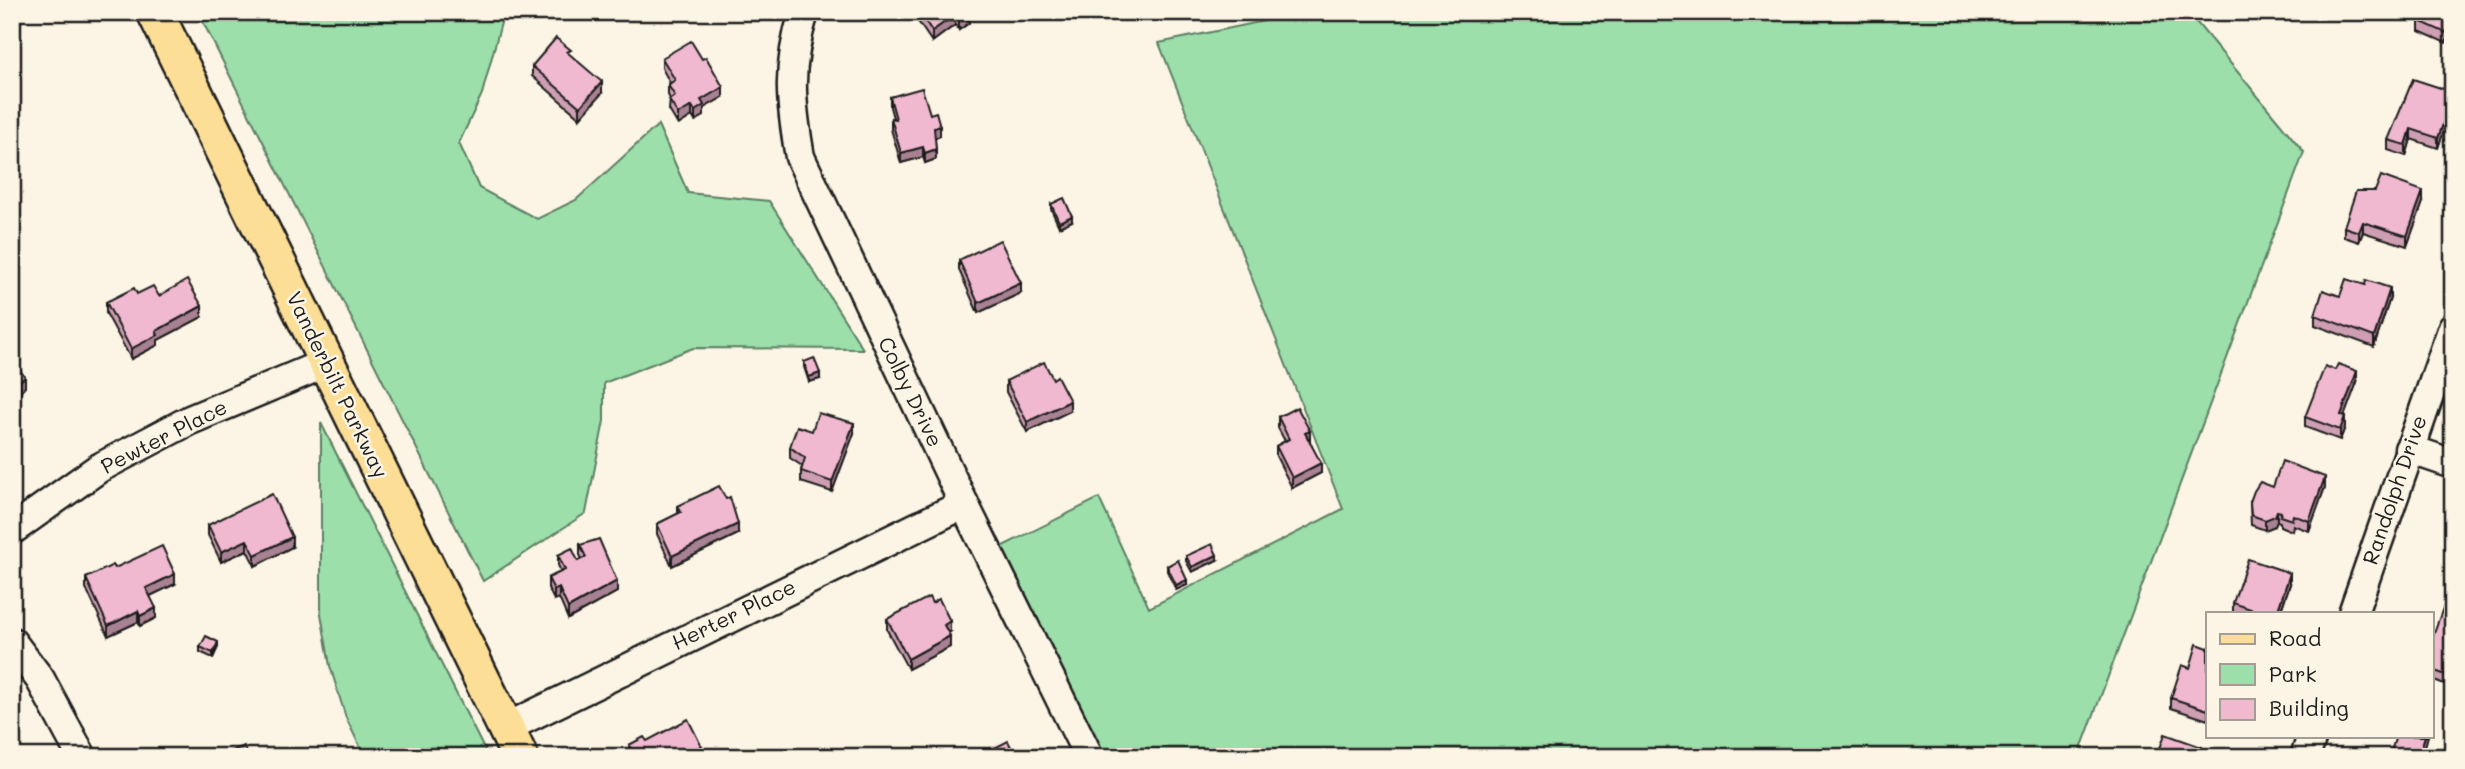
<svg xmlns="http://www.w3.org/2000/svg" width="2465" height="769" font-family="Mali,sans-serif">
  <rect width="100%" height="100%" fill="#fcf5e5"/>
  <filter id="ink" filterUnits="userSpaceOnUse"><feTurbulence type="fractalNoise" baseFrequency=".0143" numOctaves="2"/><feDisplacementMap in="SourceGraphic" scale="14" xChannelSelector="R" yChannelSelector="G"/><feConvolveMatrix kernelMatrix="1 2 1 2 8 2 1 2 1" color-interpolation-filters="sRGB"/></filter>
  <g filter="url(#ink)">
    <g fill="#9cdfaa" stroke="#5c7e63" stroke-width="2">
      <polygon points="198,12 493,12 501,23 482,94 459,143 479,188 537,219 576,200 658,125 688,193 769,201 863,349 693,348 604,383 604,421 586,513 483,581"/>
      <polygon points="1308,12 2188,12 2304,152 2078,757 1103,757 1001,547 1099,498 1149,608 1343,509 1159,43"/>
      <polygon points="321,423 488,757 365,757 346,718 330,666 321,614"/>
    </g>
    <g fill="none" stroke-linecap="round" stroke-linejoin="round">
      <g stroke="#1c1c1c" stroke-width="33">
        <g id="minor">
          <path d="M 804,12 C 787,68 790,100 800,157 L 964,504 L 1089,757"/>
          <polyline points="2409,449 2453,464"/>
          <polyline points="12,530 99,468 190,420 326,363"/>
          <polyline points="2353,613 2453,327"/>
          <polyline points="12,642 40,679 82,757"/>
          <polyline points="506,728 964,504"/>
          <polyline points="2305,757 2312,736"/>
        </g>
      </g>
      <g stroke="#1c1c1c" stroke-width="40">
        <polyline id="major" points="155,12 520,757"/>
      </g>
      <use href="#minor" stroke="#fcf5e5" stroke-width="28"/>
      <use href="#major" stroke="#fcde96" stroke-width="35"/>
    </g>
    <g fill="#ce9fb3" stroke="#1c1c1c" stroke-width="2">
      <polygon points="913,12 969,12 969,23 959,30 955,25 932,42 913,14"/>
      <polygon points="2453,12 2453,43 2447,40 2446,43 2419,31 2419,21"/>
      <polygon points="662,58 723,97 704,108 704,116 695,121 692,116 678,125 669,110 670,99 668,95 668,85 670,83 662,68"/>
      <polygon points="532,66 602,93 580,118 532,76"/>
      <polygon points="2453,92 2438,148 2411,139 2406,156 2388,150 2388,140"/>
      <polygon points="890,97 930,114 940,136 935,138 936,159 925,163 923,157 901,163 891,129 891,118 893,118 890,107"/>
      <polygon points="2423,202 2407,246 2363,232 2359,242 2344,237 2344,227"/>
      <polygon points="1051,204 1072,221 1059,227 1051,209"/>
      <polygon points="959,260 1021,293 978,313 959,270"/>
      <polygon points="137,294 159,296 202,317 158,340 158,345 131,359 106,313 106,302"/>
      <polygon points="2340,296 2390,298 2374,347 2315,325 2315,315"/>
      <polygon points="804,362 820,379 809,382 804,367"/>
      <polygon points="1006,381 1070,411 1027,432 1006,392"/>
      <polygon points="2357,382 2344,416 2345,427 2340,440 2305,427 2305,417"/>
      <polygon points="1278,417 1310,441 1321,473 1292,488 1276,456 1276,446 1285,441 1278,428"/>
      <polygon points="812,431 854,433 832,492 801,482 801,471 802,466 790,458 790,447"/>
      <polygon points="2273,487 2325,487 2309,531 2293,525 2292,531 2280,526 2280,522 2277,521 2275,526 2265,530 2251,525 2250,502"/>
      <polygon points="678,506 738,534 672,566 657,534 657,524 678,514"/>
      <polygon points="208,525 292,547 255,566 247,550 221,562 208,535"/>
      <polygon points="580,545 617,592 568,619 559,598 554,600 548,588 548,578 561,572 558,565 558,555 578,561 582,559 580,555"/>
      <polygon points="1186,556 1217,560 1192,572 1186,561"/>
      <polygon points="1167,566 1187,585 1176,590 1167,571"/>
      <polygon points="115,568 175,584 150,596 156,618 140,626 138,622 108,636 86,588 86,578"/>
      <polygon points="2290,584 2280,613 2233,613 2233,603"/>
      <polygon points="2453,612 2449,687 2432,680 2432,638"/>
      <polygon points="887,619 950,632 948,633 950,647 908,669 887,630"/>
      <polygon points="200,647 218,647 213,658 200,652"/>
      <polygon points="2208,648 2208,720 2171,708 2171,698 2190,668"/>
      <polygon points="647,741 702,757 630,757 629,745"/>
    </g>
    <g fill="#a88292" stroke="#1c1c1c" stroke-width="2">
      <polygon points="969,12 969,23 959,30 959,20"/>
      <polygon points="955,15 955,25 932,42 932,31"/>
      <polygon points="602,82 602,93 580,118 580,107"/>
      <polygon points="723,87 723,97 704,108 704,116 695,121 695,111 701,100"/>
      <polygon points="2453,96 2453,106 2438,148 2438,138"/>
      <polygon points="692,106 692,116 678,125 678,114"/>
      <polygon points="940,126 940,136 934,138 934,128"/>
      <polygon points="2411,129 2411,139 2406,156 2406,145"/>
      <polygon points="923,147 923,157 901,163 901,153"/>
      <polygon points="936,149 936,159 925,163 925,153"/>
      <polygon points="2423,191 2423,202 2407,246 2407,236"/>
      <polygon points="1072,216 1072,221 1059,227 1059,222"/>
      <polygon points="2363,222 2363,232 2359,242 2359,232"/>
      <polygon points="1021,283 1021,293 978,313 978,303"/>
      <polygon points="2390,288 2390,298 2374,347 2374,337"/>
      <polygon points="202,306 202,317 158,340 158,345 131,359 131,349 156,331"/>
      <polygon points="2357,371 2357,382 2341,425 2341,415"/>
      <polygon points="820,373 820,379 809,382 809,377"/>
      <polygon points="25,377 25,387 20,392 20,398 12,403 12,393 17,383"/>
      <polygon points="1070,401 1070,411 1027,432 1027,422"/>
      <polygon points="2345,416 2345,427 2340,440 2340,430"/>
      <polygon points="854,423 854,433 832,492 832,482"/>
      <polygon points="1310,431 1310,441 1305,433"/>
      <polygon points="1321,463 1321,473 1292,488 1292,478"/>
      <polygon points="2325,477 2325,487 2309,531 2309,521"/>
      <polygon points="2277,511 2277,521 2275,526 2265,530 2265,520"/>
      <polygon points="738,524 738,534 672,566 672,556"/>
      <polygon points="292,537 292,547 255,566 255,555"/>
      <polygon points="247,540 247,550 221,562 221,552"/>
      <polygon points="1217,555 1217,560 1192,572 1192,567"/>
      <polygon points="2290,573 2290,584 2280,613 2277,613"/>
      <polygon points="175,574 175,584 146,598 146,588"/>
      <polygon points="1187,580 1187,585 1176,590 1176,585"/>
      <polygon points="617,581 617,592 568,619 568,608"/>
      <polygon points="559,588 559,598 554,600 554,590"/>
      <polygon points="156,608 156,618 140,626 140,616"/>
      <polygon points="138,611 138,622 108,636 108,626"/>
      <polygon points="950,621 950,632 944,635 944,625"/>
      <polygon points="950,636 950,647 908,669 908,659"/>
      <polygon points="218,642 218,647 213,658 213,653"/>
      <polygon points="2453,666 2453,677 2449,687 2449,676"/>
      <polygon points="2425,736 2428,736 2422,757 2418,757"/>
      <polygon points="702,747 702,757 684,757"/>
    </g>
    <g fill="#f0b9d0" stroke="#1c1c1c" stroke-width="2">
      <polygon points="919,12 969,12 959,20 955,15 932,31"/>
      <polygon points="2421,12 2453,12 2453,32 2447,30 2446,33 2419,21"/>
      <polygon points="556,38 571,50 567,52 602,82 580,107 532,66"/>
      <polygon points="691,41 702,59 706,57 723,87 701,100 704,105 695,111 692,106 678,114 669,100 675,96 668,85 675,80 662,58"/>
      <polygon points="2413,79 2453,92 2453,96 2438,138 2411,129 2406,145 2388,140"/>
      <polygon points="922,88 930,114 936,112 940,126 934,128 936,149 925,153 923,147 901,153 891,118 896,119 890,97"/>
      <polygon points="2381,176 2423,191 2407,236 2363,222 2359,232 2344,227 2356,191 2375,191"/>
      <polygon points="1064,198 1072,216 1059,222 1051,204"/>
      <polygon points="1000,240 1021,283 978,303 959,260"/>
      <polygon points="2346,279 2365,285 2366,280 2390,288 2374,337 2315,315 2323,290 2340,296"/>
      <polygon points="187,280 202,306 156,331 158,335 131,349 106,302 134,288 137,294 153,286 159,296"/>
      <polygon points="814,358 820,373 809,377 804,362"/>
      <polygon points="12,359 25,377 17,383 20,387 12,393"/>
      <polygon points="1044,362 1053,379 1057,376 1070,401 1027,422 1006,381"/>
      <polygon points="2338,364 2357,371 2341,415 2345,416 2340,430 2305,417 2325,366 2335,370"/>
      <polygon points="1297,407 1310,431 1305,433 1321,463 1292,478 1276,446 1289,439 1278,417"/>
      <polygon points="818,413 854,423 832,482 801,471 805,458 790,447 797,426 812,431"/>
      <polygon points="2282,461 2325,477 2309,521 2293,515 2292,520 2280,516 2281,512 2277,511 2275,516 2265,520 2251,515 2250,502 2254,491 2260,482 2273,487"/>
      <polygon points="719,486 726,499 730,497 738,524 672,556 657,524 681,512 678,506"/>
      <polygon points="272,494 292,537 255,555 247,540 221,552 208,525"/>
      <polygon points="599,539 617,581 568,608 559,588 554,590 548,578 565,570 558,555 572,548 578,561 586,557 580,545"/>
      <polygon points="1212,544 1217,555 1192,567 1186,556"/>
      <polygon points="162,546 175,574 146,588 156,608 140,616 138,611 108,626 86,578 113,565 115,568"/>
      <polygon points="2248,559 2290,573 2277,613 2262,613 2233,603"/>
      <polygon points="1178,560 1187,580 1176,585 1167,566"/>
      <polygon points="929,597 932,603 939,599 950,621 944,625 950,636 908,659 887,619"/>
      <polygon points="2443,608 2453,612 2453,666 2449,676 2432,670 2432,638"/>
      <polygon points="206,636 218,642 213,653 200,647"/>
      <polygon points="2197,644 2208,648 2208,710 2171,698 2182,665 2190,668"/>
      <polygon points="688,719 702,747 684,757 635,757 629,745 644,737 647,741"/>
      <polygon points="2165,734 2202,747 2198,757 2157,757"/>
      <polygon points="2396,736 2425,736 2418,757 2389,757"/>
      <polygon points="1008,741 1016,757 977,757"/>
      <polygon points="244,746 248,757 223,757 222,755"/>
    </g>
  </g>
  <g text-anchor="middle" stroke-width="5" stroke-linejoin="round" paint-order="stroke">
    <g font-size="21" fill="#1c1c1c" stroke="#fcf5e5">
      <text transform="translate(337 385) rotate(64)" y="7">Vanderbilt Parkway</text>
      <text transform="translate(910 392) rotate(64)" y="7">Colby Drive</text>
      <text transform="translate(164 437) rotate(-27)" y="7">Pewter Place</text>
      <text transform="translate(2395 490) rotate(-71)" y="7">Randolph Drive</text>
      <text transform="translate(734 615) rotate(-26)" y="7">Herter Place</text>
    </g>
  </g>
  <rect width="2465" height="769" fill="none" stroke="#fcf5e5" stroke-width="42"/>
  <rect x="21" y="21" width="2423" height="727" fill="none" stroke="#1c1c1c" stroke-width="2.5" filter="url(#ink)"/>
  <rect x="2206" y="612" width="228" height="126" fill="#fcf5e5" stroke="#a29e95" stroke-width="2"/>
  <rect x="2220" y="634" width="35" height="10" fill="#fcde96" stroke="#a29e95" stroke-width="2"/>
  <text x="2269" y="646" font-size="21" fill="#1c1c1c">Road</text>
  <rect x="2220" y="664" width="35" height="21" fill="#9cdfaa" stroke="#a29e95" stroke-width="2"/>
  <text x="2269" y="682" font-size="21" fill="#1c1c1c">Park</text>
  <rect x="2220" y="699" width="35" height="21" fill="#f0b9d0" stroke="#a29e95" stroke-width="2"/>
  <text x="2269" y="716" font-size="21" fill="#1c1c1c">Building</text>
</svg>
